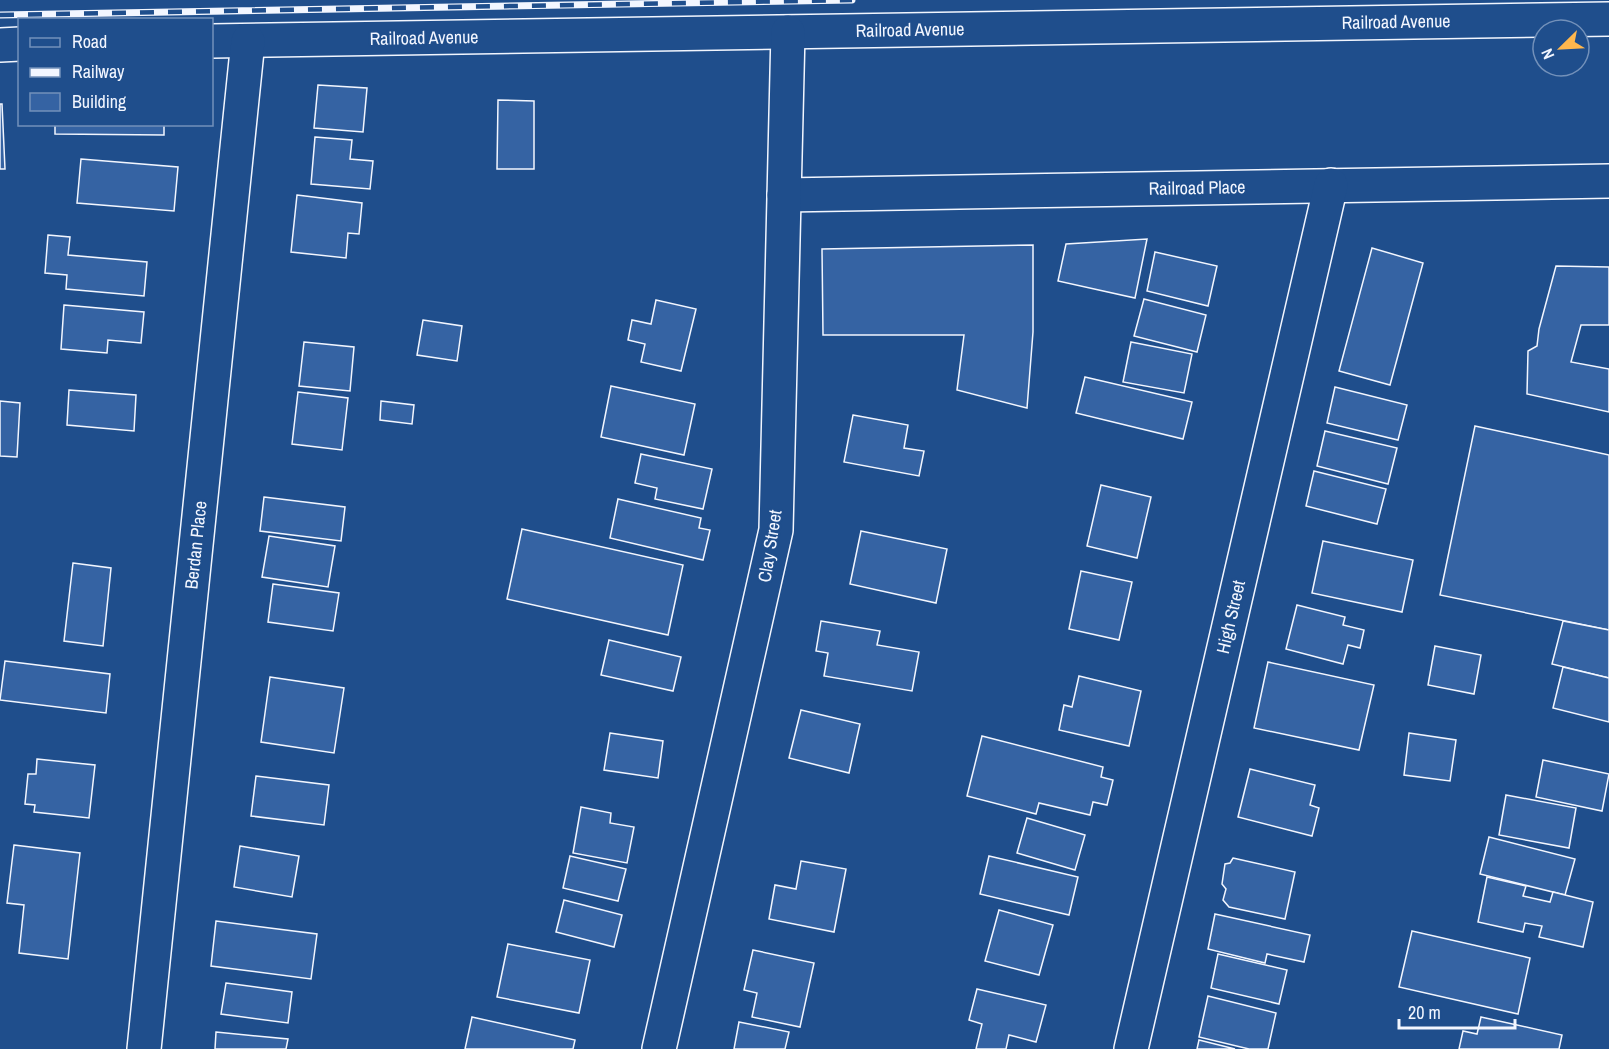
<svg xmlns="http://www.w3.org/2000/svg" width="1609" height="1049" font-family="'Archivo Narrow',sans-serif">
  <rect width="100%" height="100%" fill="#1f4e8c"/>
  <g fill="#3563a3" stroke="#f2f6ff" stroke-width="1.5">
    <polygon points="318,85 367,88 363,132 314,128"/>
    <polygon points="498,100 534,101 534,169 497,169"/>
    <polygon points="0,104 2,104 5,169 0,169"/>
    <polygon points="55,124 164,124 164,135 55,134"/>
    <polygon points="315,137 352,140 350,159 373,161 370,189 311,184"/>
    <polygon points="81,159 178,167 174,211 77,203"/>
    <polygon points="297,195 362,203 359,234 348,233 346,258 291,252"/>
    <polygon points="48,235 70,237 68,255 147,262 144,296 66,289 67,275 45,273"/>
    <polygon points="1147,239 1135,298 1058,281 1066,244"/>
    <polygon points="1033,245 1033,332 1027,408 957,390 964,335 823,335 822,249"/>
    <polygon points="1372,248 1423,263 1390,385 1339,371"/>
    <polygon points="1155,252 1217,266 1208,306 1147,291"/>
    <polygon points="1556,266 1609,267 1609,325 1581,325 1571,362 1609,369 1609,412 1527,394 1528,351 1537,346 1539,329"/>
    <polygon points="1144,299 1206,315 1197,352 1134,336"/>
    <polygon points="656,300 696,309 681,371 641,362 645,344 628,340 632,320 651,324"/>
    <polygon points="64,305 144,312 141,343 108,340 107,353 61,349"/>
    <polygon points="423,320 462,326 457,361 417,355"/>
    <polygon points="304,342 354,347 350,391 299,386"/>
    <polygon points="1131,342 1192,354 1184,393 1123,382"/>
    <polygon points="1085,377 1192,402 1183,439 1076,413"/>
    <polygon points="611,386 695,404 684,455 601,437"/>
    <polygon points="1335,387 1407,405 1398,440 1327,423"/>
    <polygon points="69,390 136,395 134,431 67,425"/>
    <polygon points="298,392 348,398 342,450 292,444"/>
    <polygon points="0,401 20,403 17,457 0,456"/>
    <polygon points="381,401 414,405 412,424 380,420"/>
    <polygon points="853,415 908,425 904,448 924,451 919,476 844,462"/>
    <polygon points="1475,426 1609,455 1609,630 1440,595"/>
    <polygon points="1325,431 1397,448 1388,484 1317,466"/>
    <polygon points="641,454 712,469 703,509 655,499 657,488 635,483"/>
    <polygon points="1314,471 1386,489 1377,524 1306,506"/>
    <polygon points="1101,485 1151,497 1137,558 1087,546"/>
    <polygon points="264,497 345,507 341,541 260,531"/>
    <polygon points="618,499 701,518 699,528 710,530 703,560 610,538"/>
    <polygon points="522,529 683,565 668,635 507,599"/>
    <polygon points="861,531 947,549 936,603 850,584"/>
    <polygon points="269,536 335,546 328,587 262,577"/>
    <polygon points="1323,541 1413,560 1402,612 1312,593"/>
    <polygon points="73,563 111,568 103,646 64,641"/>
    <polygon points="1081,571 1132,582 1119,640 1069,629"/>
    <polygon points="273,584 339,593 333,631 268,622"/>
    <polygon points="1297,605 1345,617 1343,625 1364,630 1360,648 1348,645 1343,664 1286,649"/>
    <polygon points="821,621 880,631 877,645 919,652 912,691 824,676 828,653 816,651"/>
    <polygon points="1563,621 1609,630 1609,678 1552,664"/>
    <polygon points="609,640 681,657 673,691 601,675"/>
    <polygon points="1435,646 1481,655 1474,694 1428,685"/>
    <polygon points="5,661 110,674 106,713 0,700"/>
    <polygon points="1268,662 1374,685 1359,750 1254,728"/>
    <polygon points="1563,667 1609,678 1609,722 1553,708"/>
    <polygon points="1079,676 1141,691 1129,746 1059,730 1064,705 1072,707"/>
    <polygon points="270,677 344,688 334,753 261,742"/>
    <polygon points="801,710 860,724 849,773 789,758"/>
    <polygon points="610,733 663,741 658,778 604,770"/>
    <polygon points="1409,733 1456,740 1450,781 1404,775"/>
    <polygon points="982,736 1103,767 1101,777 1113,780 1107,805 1093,802 1090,815 1039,803 1036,814 967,796"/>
    <polygon points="37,759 95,765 89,818 34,812 35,805 25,804 28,774 36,774"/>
    <polygon points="1543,760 1609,774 1602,811 1536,797"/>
    <polygon points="1250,769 1315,785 1310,805 1319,808 1312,836 1238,817"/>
    <polygon points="256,776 329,785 324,825 251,816"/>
    <polygon points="1506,795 1576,808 1569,848 1499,835"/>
    <polygon points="581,807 611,813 610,823 634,827 627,863 573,853"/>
    <polygon points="1027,818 1085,835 1075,870 1017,853"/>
    <polygon points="1489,837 1575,859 1565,895 1480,874"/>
    <polygon points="14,845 80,853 68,959 19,953 24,905 7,903"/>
    <polygon points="240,846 299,856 292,897 234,887"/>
    <polygon points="570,856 626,869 618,901 563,888"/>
    <polygon points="989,856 1078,877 1069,915 980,894"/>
    <polygon points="1233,858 1295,872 1285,919 1229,907 1223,900 1226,889 1222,884 1225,864 1230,863"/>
    <polygon points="801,861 846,869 834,932 769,919 775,885 796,889"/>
    <polygon points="1487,877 1526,886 1523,896 1550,902 1553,892 1593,902 1583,947 1539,937 1542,926 1525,923 1523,932 1478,922"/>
    <polygon points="564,900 622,915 614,947 556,932"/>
    <polygon points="999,910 1053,925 1039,975 985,961"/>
    <polygon points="1215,914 1310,935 1304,962 1267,954 1265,963 1208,949"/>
    <polygon points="216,921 317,934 311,979 211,966"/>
    <polygon points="1412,931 1530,958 1518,1014 1399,987"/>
    <polygon points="508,944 590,960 579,1013 497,997"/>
    <polygon points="753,950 814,963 800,1027 752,1017 757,993 744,990"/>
    <polygon points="1218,954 1287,970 1279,1004 1211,988"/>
    <polygon points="226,983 292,992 288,1023 221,1014"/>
    <polygon points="977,989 1046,1005 1036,1042 1009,1035 1006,1049 976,1049 982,1024 969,1020"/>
    <polygon points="1208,996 1276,1013 1268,1049 1249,1049 1199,1037"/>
    <polygon points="472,1017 575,1040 573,1049 465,1049"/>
    <polygon points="1481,1017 1562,1035 1559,1049 1459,1049 1463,1031 1477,1034"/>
    <polygon points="739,1022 789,1032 785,1049 734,1049"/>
    <polygon points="216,1032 288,1039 286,1049 215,1049"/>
    <polygon points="1199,1040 1235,1049 1197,1049"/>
  </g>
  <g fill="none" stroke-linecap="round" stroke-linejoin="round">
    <g stroke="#f2f6ff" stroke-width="36">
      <g id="street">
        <polyline points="212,41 1609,19"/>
        <polyline points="0,45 20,44"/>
        <polyline points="784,195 1609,181"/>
        <polyline points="144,1049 248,41"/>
        <polyline points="659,1049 776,530 788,32"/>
        <polyline points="1131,1049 1331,185"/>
      </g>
    </g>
    <use href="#street" stroke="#1f4e8c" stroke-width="33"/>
    <g stroke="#f2f6ff" stroke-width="7">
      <polyline id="rail" points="0,15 852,0"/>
    </g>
    <use href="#rail" stroke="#1f4e8c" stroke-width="4.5" stroke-dasharray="14" stroke-linecap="butt"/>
  </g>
  <g text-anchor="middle" stroke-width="4.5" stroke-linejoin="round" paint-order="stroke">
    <g font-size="18" fill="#f2f6ff" stroke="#1f4e8c">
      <text transform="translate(1396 22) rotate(-1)" y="6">Railroad Avenue</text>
      <text transform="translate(910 30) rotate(-1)" y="6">Railroad Avenue</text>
      <text transform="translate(424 38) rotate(-1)" y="6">Railroad Avenue</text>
      <text transform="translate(1197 188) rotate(-1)" y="6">Railroad Place</text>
      <text transform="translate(196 545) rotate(-84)" y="6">Berdan Place</text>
      <text transform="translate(770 546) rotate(-81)" y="6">Clay Street</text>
      <text transform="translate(1231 617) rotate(-77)" y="6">High Street</text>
    </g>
  </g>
  <rect x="18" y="18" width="195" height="108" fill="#1f4e8c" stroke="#7391ba" stroke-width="1.5"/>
  <rect x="30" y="38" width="30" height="9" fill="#1f4e8c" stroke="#7391ba" stroke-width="1.5"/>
  <text x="72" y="48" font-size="18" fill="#f2f6ff">Road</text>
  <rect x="30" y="68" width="30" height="9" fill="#f2f6ff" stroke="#7391ba" stroke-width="1.5"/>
  <text x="72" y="78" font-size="18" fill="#f2f6ff">Railway</text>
  <rect x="30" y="93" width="30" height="18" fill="#3563a3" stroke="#7391ba" stroke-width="1.5"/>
  <text x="72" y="108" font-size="18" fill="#f2f6ff">Building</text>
  <g transform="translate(1561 48) rotate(246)"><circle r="28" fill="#1f4e8c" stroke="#7391ba" stroke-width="1.5"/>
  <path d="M0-4.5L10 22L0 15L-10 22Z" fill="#ffb74d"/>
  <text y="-9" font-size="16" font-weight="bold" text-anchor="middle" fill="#f2f6ff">N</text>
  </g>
  <path d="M1399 1019v9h116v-9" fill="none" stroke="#f2f6ff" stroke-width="3"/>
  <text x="1408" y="1019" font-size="18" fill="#f2f6ff" stroke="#1f4e8c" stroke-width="4.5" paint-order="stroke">20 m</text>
</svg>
